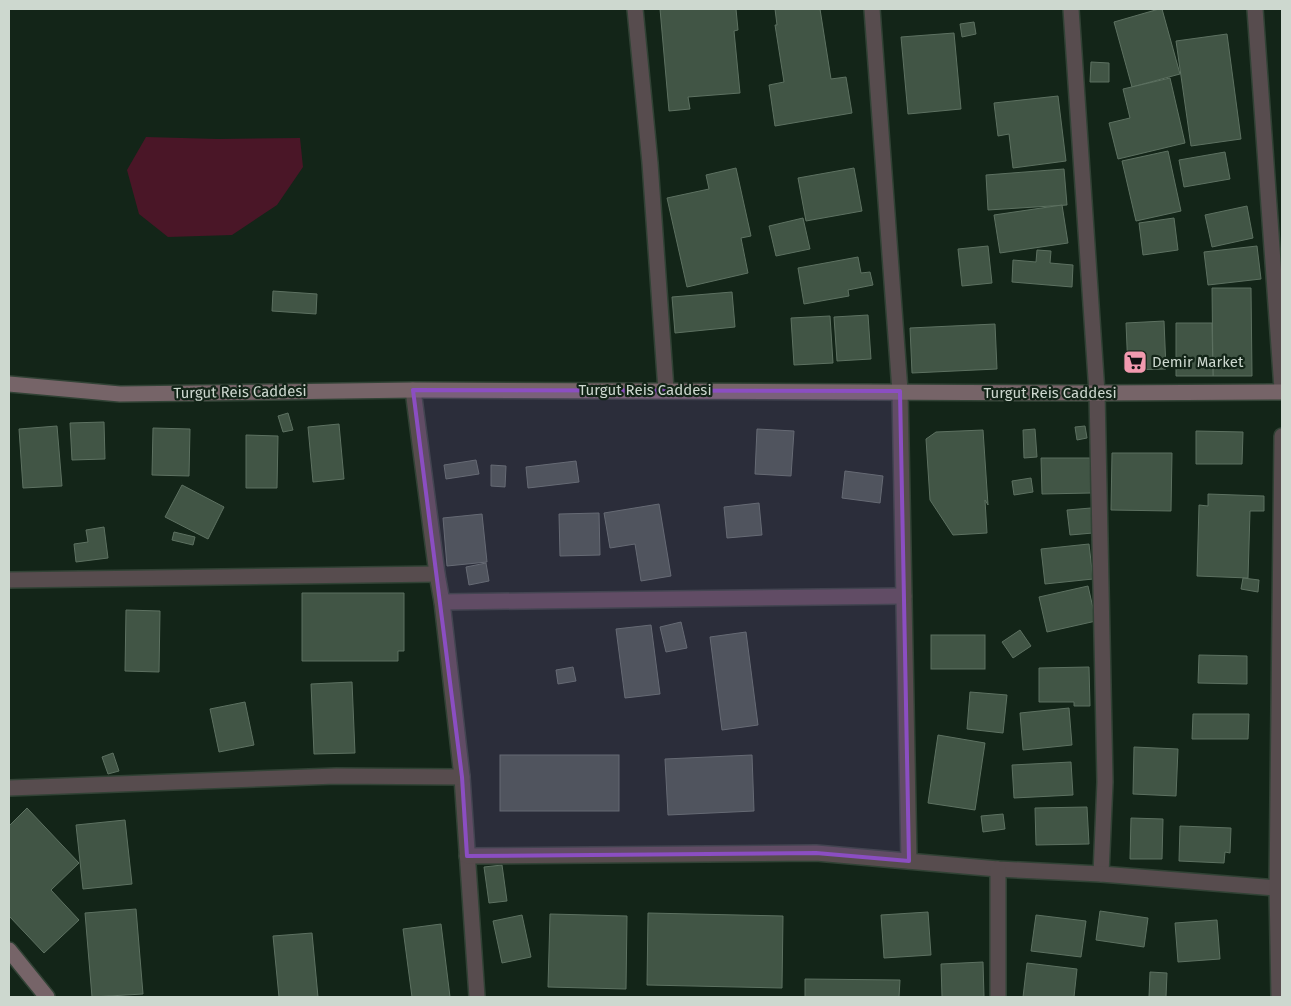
<svg xmlns="http://www.w3.org/2000/svg" width="1291" height="1006" font-family="'Fira Sans',sans-serif">
  <rect width="100%" height="100%" fill="#132518"/>
  <polygon fill="#4a1627" points="146,137 218,139 300,138 303,167 277,205 232,235 168,237 139,214 127,170"/>
  <g fill="#415545" stroke="#5d7161">
    <polygon points="660,9 736,9 738,30 734,31 740,93 688,97 690,109 669,111"/>
    <polygon points="775,9 820,9 831,79 846,77 852,113 775,126 769,85 784,82 775,25 777,25"/>
    <polygon points="1159,9 1162,9 1180,74 1132,87 1114,22"/>
    <polygon points="974,22 976,34 962,37 960,24"/>
    <polygon points="954,33 961,109 908,114 901,37"/>
    <polygon points="1227,34 1241,139 1191,146 1176,41"/>
    <polygon points="1091,62 1109,63 1109,82 1090,82"/>
    <polygon points="1170,78 1185,143 1118,159 1109,123 1130,118 1123,89"/>
    <polygon points="1058,96 1066,161 1013,168 1009,134 998,136 994,103"/>
    <polygon points="1168,151 1181,211 1136,221 1122,161"/>
    <polygon points="1225,152 1230,179 1184,187 1179,160"/>
    <polygon points="736,168 751,236 741,238 748,273 687,287 667,198 709,189 706,175"/>
    <polygon points="854,168 862,211 806,221 798,178"/>
    <polygon points="1064,169 1067,205 988,210 986,175"/>
    <polygon points="1062,205 1068,243 1000,253 994,215"/>
    <polygon points="1247,206 1253,238 1212,247 1205,215"/>
    <polygon points="803,218 810,249 776,256 769,226"/>
    <polygon points="1174,218 1178,250 1143,255 1139,223"/>
    <polygon points="988,246 992,283 962,286 958,249"/>
    <polygon points="1257,246 1261,279 1208,285 1204,252"/>
    <polygon points="1037,250 1051,251 1050,263 1073,265 1072,287 1012,282 1013,260 1036,262"/>
    <polygon points="858,257 861,273 870,272 873,285 848,290 849,296 804,304 798,268"/>
    <polygon points="1212,288 1251,288 1252,376 1213,376"/>
    <polygon points="273,291 317,294 316,314 272,311"/>
    <polygon points="732,292 735,327 675,333 672,297"/>
    <polygon points="868,315 871,359 837,361 834,317"/>
    <polygon points="830,316 833,363 794,365 791,318"/>
    <polygon points="1164,321 1166,369 1128,370 1126,323"/>
    <polygon points="1176,323 1212,323 1213,376 1176,376"/>
    <polygon points="995,324 997,369 912,373 910,328"/>
    <polygon points="288,413 293,430 283,432 278,416"/>
    <polygon points="104,422 105,459 72,460 70,423"/>
    <polygon points="339,424 344,479 313,482 308,427"/>
    <polygon points="57,426 62,486 23,488 19,429"/>
    <polygon points="1085,426 1087,438 1077,440 1075,427"/>
    <polygon points="153,428 190,429 189,476 152,475"/>
    <polygon points="757,429 794,431 791,476 755,474"/>
    <polygon points="1035,429 1037,457 1024,458 1023,430"/>
    <polygon points="983,430 988,505 985,500 987,533 953,535 930,500 926,439 936,432"/>
    <polygon points="1196,431 1243,432 1242,464 1196,464"/>
    <polygon points="246,435 278,436 277,488 246,488"/>
    <polygon points="1112,453 1172,453 1171,511 1111,510"/>
    <polygon points="1041,458 1090,458 1091,493 1042,494"/>
    <polygon points="476,460 479,474 446,479 444,465"/>
    <polygon points="576,461 579,482 528,488 526,467"/>
    <polygon points="491,465 506,466 505,487 491,486"/>
    <polygon points="845,471 883,476 880,503 842,498"/>
    <polygon points="1031,478 1033,492 1014,495 1012,481"/>
    <polygon points="182,485 224,507 208,539 165,517"/>
    <polygon points="1208,494 1264,496 1264,511 1250,511 1248,578 1197,576 1199,505 1208,506"/>
    <polygon points="759,503 762,535 727,538 724,507"/>
    <polygon points="659,504 671,576 641,581 635,544 610,548 604,513"/>
    <polygon points="1091,508 1093,533 1070,535 1067,510"/>
    <polygon points="599,513 600,555 560,556 559,514"/>
    <polygon points="482,514 487,562 447,566 443,518"/>
    <polygon points="104,527 108,558 76,562 74,544 88,542 86,530"/>
    <polygon points="174,532 195,537 193,545 172,540"/>
    <polygon points="1089,544 1093,579 1045,584 1041,549"/>
    <polygon points="486,563 489,581 469,585 466,567"/>
    <polygon points="1243,578 1259,580 1258,592 1241,589"/>
    <polygon points="1088,586 1096,621 1047,632 1039,597"/>
    <polygon points="302,593 404,593 404,651 398,651 398,661 302,661"/>
    <polygon points="126,610 160,611 159,672 125,671"/>
    <polygon points="681,622 687,648 666,652 660,627"/>
    <polygon points="651,625 660,694 625,698 616,629"/>
    <polygon points="1020,630 1031,646 1013,658 1002,642"/>
    <polygon points="746,632 758,725 722,730 710,637"/>
    <rect x="931" y="635" width="54" height="34"/>
    <polygon points="1199,655 1247,656 1247,684 1198,683"/>
    <polygon points="573,667 576,681 558,684 556,670"/>
    <polygon points="1089,667 1090,706 1074,706 1074,702 1039,702 1039,668"/>
    <polygon points="352,682 355,753 314,754 311,684"/>
    <polygon points="970,692 1007,695 1003,733 967,729"/>
    <polygon points="245,702 254,745 219,752 210,709"/>
    <polygon points="1069,708 1072,745 1023,750 1020,713"/>
    <polygon points="1193,714 1249,714 1248,739 1192,739"/>
    <polygon points="938,735 985,743 975,810 928,803"/>
    <polygon points="1134,747 1178,749 1176,796 1133,794"/>
    <polygon points="113,753 119,771 108,774 102,757"/>
    <rect x="500" y="755" width="119" height="56"/>
    <polygon points="752,755 754,811 668,815 665,759"/>
    <polygon points="1071,762 1073,795 1014,798 1012,765"/>
    <polygon points="1087,807 1089,844 1036,845 1035,808"/>
    <polygon points="27,808 79,863 51,890 79,920 44,953 9,916 9,826"/>
    <polygon points="1003,814 1005,829 983,832 981,816"/>
    <polygon points="1131,818 1163,819 1162,859 1130,859"/>
    <polygon points="125,820 132,884 83,889 76,825"/>
    <polygon points="1180,826 1231,828 1230,853 1225,852 1224,863 1179,861"/>
    <polygon points="502,865 507,901 489,903 484,867"/>
    <polygon points="136,909 143,994 92,997 85,913"/>
    <polygon points="1100,911 1148,918 1144,947 1096,940"/>
    <polygon points="928,912 931,955 884,958 881,915"/>
    <polygon points="648,913 783,916 782,988 647,985"/>
    <polygon points="550,914 627,916 626,989 548,987"/>
    <polygon points="522,915 531,957 502,963 493,921"/>
    <polygon points="1036,915 1086,921 1081,957 1031,951"/>
    <polygon points="1217,920 1220,959 1178,962 1175,923"/>
    <polygon points="441,924 450,997 412,997 403,929"/>
    <polygon points="312,933 318,997 279,997 273,936"/>
    <polygon points="983,962 984,997 942,997 941,964"/>
    <polygon points="1027,963 1077,969 1074,997 1023,997"/>
    <polygon points="1150,972 1167,973 1166,997 1149,997"/>
    <polygon points="805,979 900,980 899,997 805,997"/>
  </g>
  <g fill="none" stroke-linecap="round" stroke-linejoin="round">
    <g stroke="#314235" stroke-width="18">
      <g id="street">
        <polyline points="635,9 650,163 666,390"/>
        <polyline points="872,9 900,391 909,861"/>
        <polyline points="1071,9 1097,393 1105,782 1101,874"/>
        <polyline points="1255,9 1282,389"/>
        <polyline points="413,390 437,574 442,602 462,777 477,997"/>
        <polyline points="9,580 437,574"/>
        <polyline points="442,602 904,596"/>
        <polyline points="9,788 336,776 462,777"/>
        <polyline points="467,856 816,853 998,869 1101,874 1277,888"/>
        <polyline points="998,869 998,997"/>
        <polyline points="1279,997 1277,888 1282,436"/>
      </g>
    </g>
    <g stroke="#314235" stroke-width="18">
      <g id="secondary">
        <polyline points="9,384 120,394 413,390 1097,393 1282,392"/>
        <polyline points="9,950 47,997"/>
      </g>
    </g>
    <use href="#street" stroke="#574c4e" stroke-width="15"/>
    <use href="#secondary" stroke="#766468" stroke-width="15"/>
  </g>
  <path fill="#8b4ec2" fill-opacity="0.2" stroke="#8b4ec2" stroke-width="4" stroke-linejoin="round" d="M 413,390 L 900,391 L 909,861 L 816,853 L 467,856 L 462,777 Z"/>
  <defs>
    <g id="supermarket-square" transform="scale(1.25)"><rect x="-9" y="-9" width="18" height="18" rx="4" fill="#f29aaf" stroke="#132518"/><path d="M-6-5.5h2.5l.6 2H6L4.5 2H-2.5L-4.4-4H-6ZM-1.5 3.2a1.3 1.3 0 1 0 .1 0ZM3 3.2a1.3 1.3 0 1 0 .1 0Z" fill="#111"/></g>
  </defs>
  <g fill-rule="evenodd">
    <use href="#supermarket-square" x="1135" y="362"/>
  </g>
  <g text-anchor="middle" stroke-width="4.5" stroke-linejoin="round" paint-order="stroke">
    <g font-size="15" fill="#cdd8cf" stroke="#132518" text-anchor="start">
      <text x="1152" y="367">Demir Market</text>
    </g>
    <g font-size="15" fill="#cdd8cf" stroke="#132518">
      <text x="645" y="395">Turgut Reis Caddesi</text>
      <text transform="translate(240 392) rotate(-1)" y="5">Turgut Reis Caddesi</text>
      <text x="1050" y="398">Turgut Reis Caddesi</text>
    </g>
  </g>
  <rect width="1291" height="1006" fill="none" stroke="#cdd8cf" stroke-width="20"/>
</svg>
